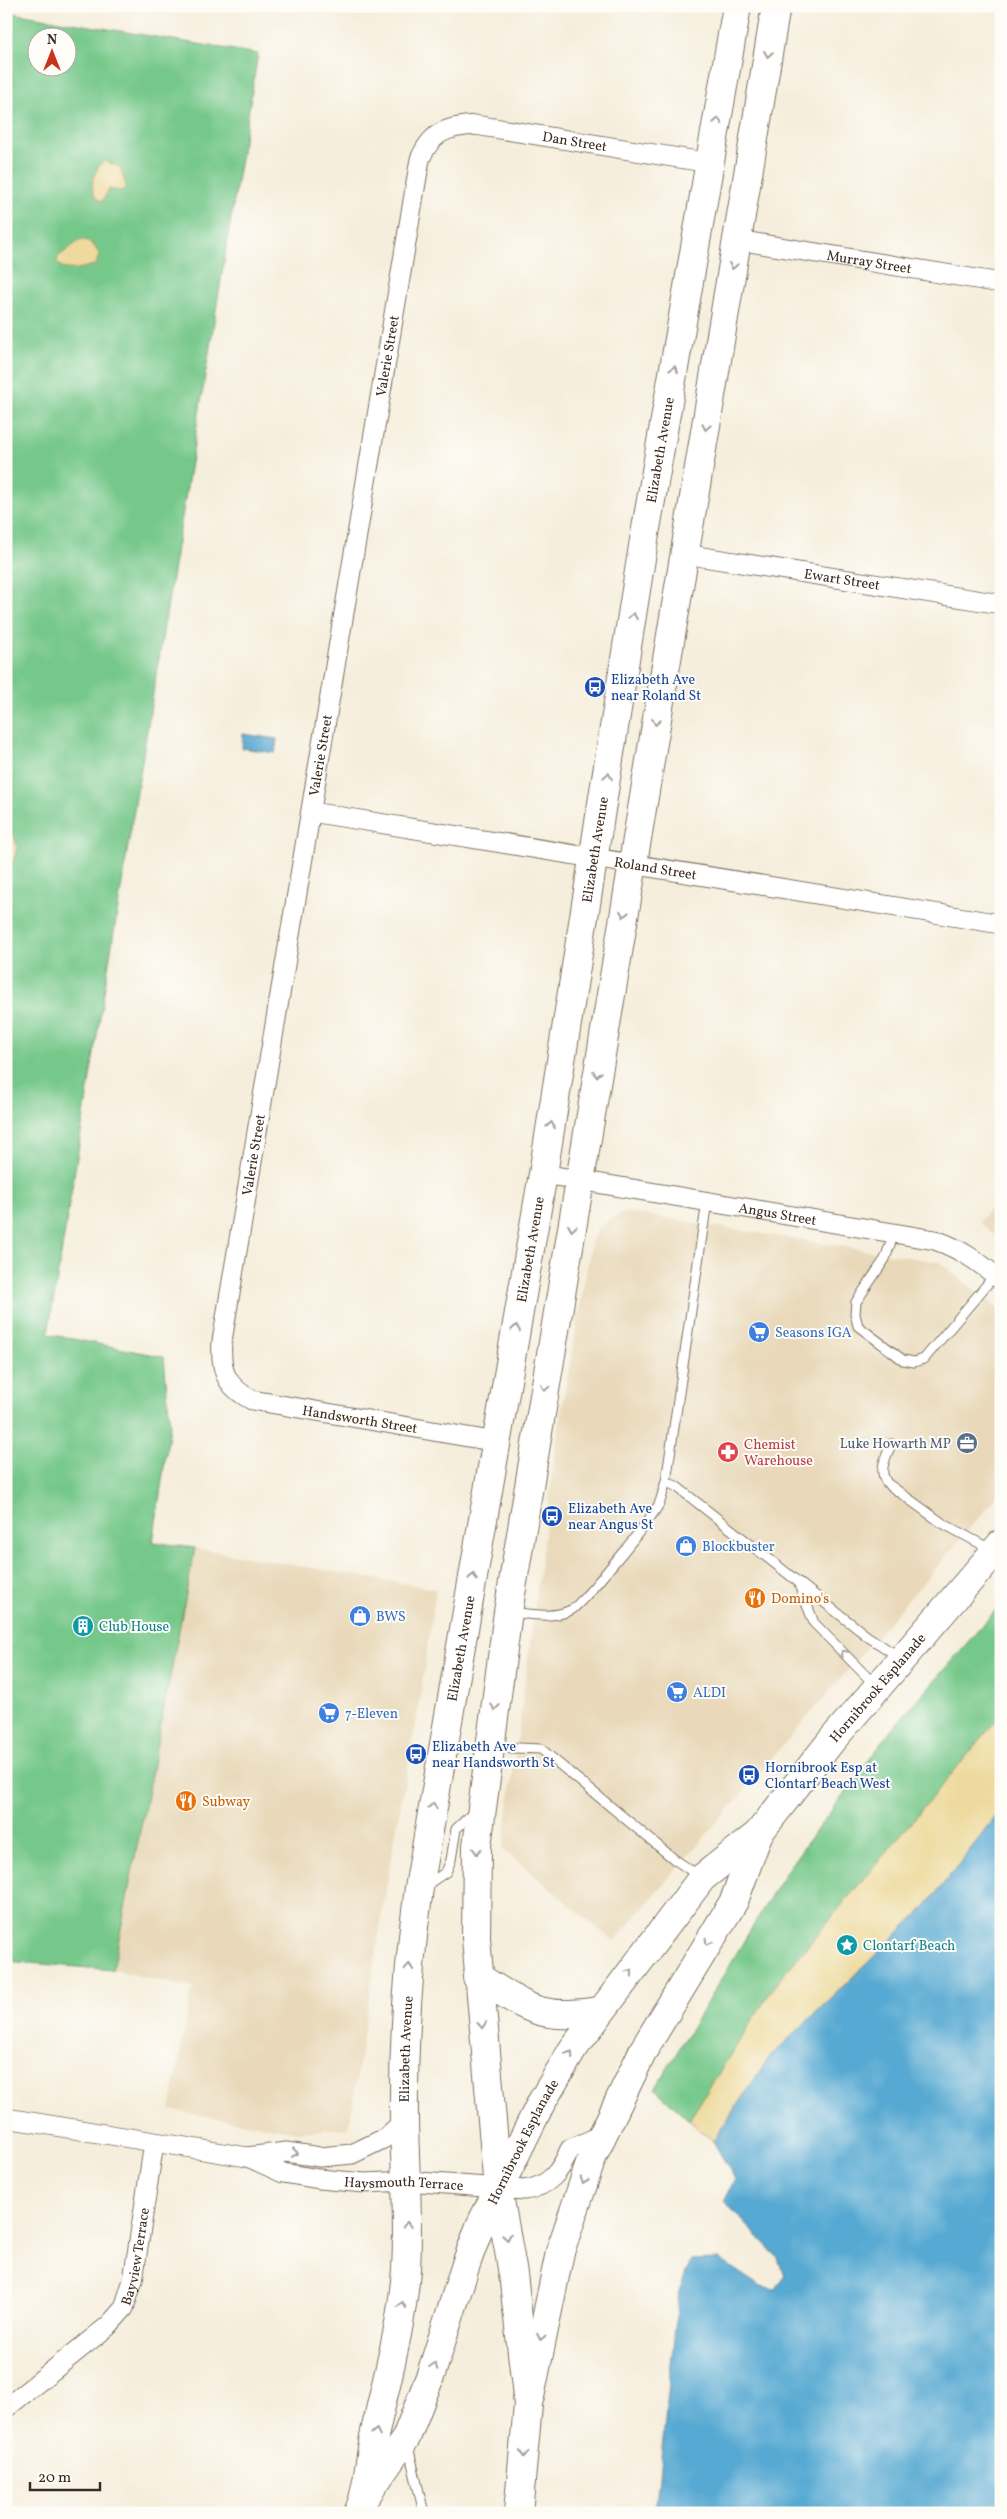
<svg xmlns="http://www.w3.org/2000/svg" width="1007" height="2519" font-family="Vollkorn,serif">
  <rect width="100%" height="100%" fill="#fdfcf7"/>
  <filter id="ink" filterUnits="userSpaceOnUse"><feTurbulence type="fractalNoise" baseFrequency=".02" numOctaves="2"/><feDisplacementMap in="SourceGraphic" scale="10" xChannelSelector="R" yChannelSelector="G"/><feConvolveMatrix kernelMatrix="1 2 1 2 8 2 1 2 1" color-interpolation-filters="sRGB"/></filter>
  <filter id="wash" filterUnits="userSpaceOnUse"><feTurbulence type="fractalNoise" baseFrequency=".0096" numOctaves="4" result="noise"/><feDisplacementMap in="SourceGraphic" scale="20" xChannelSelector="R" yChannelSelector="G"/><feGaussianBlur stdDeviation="1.12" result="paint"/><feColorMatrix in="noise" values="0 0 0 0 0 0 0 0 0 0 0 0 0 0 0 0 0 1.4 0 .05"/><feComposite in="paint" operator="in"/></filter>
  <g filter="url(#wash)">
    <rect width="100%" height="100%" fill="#f6eedc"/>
    <g fill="#e9d9ba">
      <polygon points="1001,1196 1001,1240 979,1222"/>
      <polygon points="626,1212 939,1262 1001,1311 1001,1492 614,1942 503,1849 558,1429 592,1240 598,1229 610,1219"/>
      <polygon points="195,1548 436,1589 417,1717 390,1864 349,2128 298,2132 170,2110 192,1988 113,1970"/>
    </g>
    <g fill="#76c88a" stroke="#587954" fill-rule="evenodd">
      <path d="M 6,12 L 258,54 L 48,1334 L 164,1357 L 170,1426 L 153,1542 L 195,1548 L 113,1970 L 6,1961 ZM 38,38 L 68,38 L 68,68 L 38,68 Z"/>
      <polygon points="1001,1604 1001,1715 775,1985 689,2120 655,2089 786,1871 893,1728"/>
    </g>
    <g fill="#eeda9e" stroke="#94825e">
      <path d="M 104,161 L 120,167 L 126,186 L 122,191 L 109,189 L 103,200 L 100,201 C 86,192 94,169 104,161 Z"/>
      <path d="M 80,240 C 90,239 95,246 99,254 L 96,265 C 85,266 66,276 57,262 L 58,257 Z"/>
      <path d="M 6,829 C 20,836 20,859 6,867 Z"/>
      <polygon points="1001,1715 1001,1810 927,1905 768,2059 713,2141 689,2120 775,1985"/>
    </g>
    <g fill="#57a9d2" stroke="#496a78">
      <polygon points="243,734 277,739 275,753 242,748"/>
      <polygon points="1001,1810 1001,2513 655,2513 679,2291 691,2260 719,2259 761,2287 775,2290 784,2276 778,2258 724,2201 735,2179 713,2141 768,2059 927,1905"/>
    </g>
  </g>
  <g filter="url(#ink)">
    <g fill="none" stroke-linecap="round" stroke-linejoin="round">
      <g stroke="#7c6f60" stroke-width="11">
        <g id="service">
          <polyline points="894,1233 885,1259 856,1302 855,1314 858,1326 903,1360 914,1362 924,1359 995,1275"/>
          <path d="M 891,1444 C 886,1458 877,1472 888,1484 L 942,1523 L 992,1550"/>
          <polyline points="666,1482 676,1486 867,1636 899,1657"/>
          <polyline points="798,1582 814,1623 876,1686"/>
          <path d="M 510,1612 C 529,1614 553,1619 571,1610 C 582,1604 652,1518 659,1504 C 662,1498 663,1489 666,1482 L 707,1201"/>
          <polyline points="493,1747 541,1749 674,1859 699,1876"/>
          <polyline points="425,1886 446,1872 451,1860 456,1829 474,1812"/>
          <polyline points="408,2446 424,2513"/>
        </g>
      </g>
      <g stroke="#7c6f60" stroke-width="21">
        <g id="minor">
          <path id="s1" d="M 737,240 L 1001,283"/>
          <path id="s2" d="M 684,554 L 1001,604"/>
          <path id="s3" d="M 311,812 L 1001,924"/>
          <path id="s4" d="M 543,1174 L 935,1240 C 961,1249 980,1263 1001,1280"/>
          <path id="s5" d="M 497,1442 L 252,1400 C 225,1386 220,1370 222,1341 L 420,159 C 432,132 446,127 475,125 L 710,163"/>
          <polyline points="6,2118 247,2157 286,2152 320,2157 352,2154 385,2138 404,2121"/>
          <path id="s6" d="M 248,2157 L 283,2173 L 319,2179 L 365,2183 L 407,2181 L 524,2190 C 549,2187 561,2171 570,2149 L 602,2135"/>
          <path id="s7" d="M 6,2408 L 108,2326 L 124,2308 L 133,2280 L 154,2143"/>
        </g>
      </g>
      <g stroke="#7c6f60" stroke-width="30">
        <g id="primary">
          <polyline points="530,2397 560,2252 593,2155 644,2049 734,1901 758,1835"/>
          <path id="s8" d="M 365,2497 L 406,2438 L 431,2374 L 466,2264 L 480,2226 L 541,2103 L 573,2049 L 702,1878 L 758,1834 L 832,1740 L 1001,1544"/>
        </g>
      </g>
      <g stroke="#7c6f60" stroke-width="30">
        <g id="trunk">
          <path d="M 477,1977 C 500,1989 524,2010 550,2013 C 566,2016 583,2013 600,2011"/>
          <path id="s9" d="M 358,2513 C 369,2487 369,2459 375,2432 C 387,2378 402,2325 406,2269 C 409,2219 405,2171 404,2122 C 403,2043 408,1966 419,1888 L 543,1174 L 643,546 L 737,6"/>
          <polyline points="518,2513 528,2405 513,2274 498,2189 476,1938 477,1846 508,1612 776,6"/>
        </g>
      </g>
      <use href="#service" stroke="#fff" stroke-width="9"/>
      <use href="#minor" stroke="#fff" stroke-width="19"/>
      <use href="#primary" stroke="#fff" stroke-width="28"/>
      <use href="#trunk" stroke="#fff" stroke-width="28"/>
    </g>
    <defs><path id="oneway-chevron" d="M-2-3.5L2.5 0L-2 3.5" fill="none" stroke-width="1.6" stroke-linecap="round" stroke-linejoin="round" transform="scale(1.25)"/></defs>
    <g stroke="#a79f9a">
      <use href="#oneway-chevron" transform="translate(768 54) rotate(99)"/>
      <use href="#oneway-chevron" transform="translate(718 121) rotate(-81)"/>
      <use href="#oneway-chevron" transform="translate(733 266) rotate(100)"/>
      <use href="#oneway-chevron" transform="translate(674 369) rotate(-80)"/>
      <use href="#oneway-chevron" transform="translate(706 427) rotate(100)"/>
      <use href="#oneway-chevron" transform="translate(633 616) rotate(-81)"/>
      <use href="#oneway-chevron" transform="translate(656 722) rotate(100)"/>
      <use href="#oneway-chevron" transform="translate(608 776) rotate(-81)"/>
      <use href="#oneway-chevron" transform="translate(624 914) rotate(99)"/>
      <use href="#oneway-chevron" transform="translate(597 1074) rotate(99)"/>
      <use href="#oneway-chevron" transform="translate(551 1125) rotate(-81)"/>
      <use href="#oneway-chevron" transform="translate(572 1228) rotate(99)"/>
      <use href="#oneway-chevron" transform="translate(516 1328) rotate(-80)"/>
      <use href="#oneway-chevron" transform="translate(545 1388) rotate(99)"/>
      <use href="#oneway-chevron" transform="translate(473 1577) rotate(-80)"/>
      <use href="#oneway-chevron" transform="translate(844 1653) rotate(-134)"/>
      <use href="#oneway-chevron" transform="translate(495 1707) rotate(97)"/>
      <use href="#oneway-chevron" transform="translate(433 1806) rotate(-80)"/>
      <use href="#oneway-chevron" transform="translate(477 1851) rotate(93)"/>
      <use href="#oneway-chevron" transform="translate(708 1942) rotate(122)"/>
      <use href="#oneway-chevron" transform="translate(409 1967) rotate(-85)"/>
      <use href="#oneway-chevron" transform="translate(630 1972) rotate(-53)"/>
      <use href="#oneway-chevron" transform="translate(482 2025) rotate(84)"/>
      <use href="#oneway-chevron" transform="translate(570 2054) rotate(-58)"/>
      <use href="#oneway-chevron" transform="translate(295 2153) rotate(8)"/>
      <use href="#oneway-chevron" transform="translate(584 2181) rotate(109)"/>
      <use href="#oneway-chevron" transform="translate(407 2225) rotate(-90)"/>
      <use href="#oneway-chevron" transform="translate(507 2237) rotate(80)"/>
      <use href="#oneway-chevron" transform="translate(402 2305) rotate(-83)"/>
      <use href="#oneway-chevron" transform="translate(541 2337) rotate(101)"/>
      <use href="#oneway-chevron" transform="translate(434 2366) rotate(-72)"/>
      <use href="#oneway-chevron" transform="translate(376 2432) rotate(-78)"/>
      <use href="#oneway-chevron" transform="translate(524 2454) rotate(95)"/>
    </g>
  </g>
  <defs>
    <g id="bus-disc" transform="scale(1.125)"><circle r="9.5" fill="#1a4fb4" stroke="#fdfcf7"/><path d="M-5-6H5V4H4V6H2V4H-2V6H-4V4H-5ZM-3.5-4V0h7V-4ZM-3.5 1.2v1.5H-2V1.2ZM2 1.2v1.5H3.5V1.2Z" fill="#fff"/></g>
    <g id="supermarket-disc" transform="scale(1.125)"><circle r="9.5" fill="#3f7fe0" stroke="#fdfcf7"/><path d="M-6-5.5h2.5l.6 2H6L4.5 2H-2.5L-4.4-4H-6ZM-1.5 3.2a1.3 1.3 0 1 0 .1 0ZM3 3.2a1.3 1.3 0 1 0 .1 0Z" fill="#fff"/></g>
    <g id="office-disc" transform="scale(1.125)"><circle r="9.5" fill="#5c6f8a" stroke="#fdfcf7"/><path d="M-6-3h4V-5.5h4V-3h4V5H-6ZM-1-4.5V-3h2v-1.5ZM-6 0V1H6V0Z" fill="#fff"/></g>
    <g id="pharmacy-disc" transform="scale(1.125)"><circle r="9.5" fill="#e0444e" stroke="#fdfcf7"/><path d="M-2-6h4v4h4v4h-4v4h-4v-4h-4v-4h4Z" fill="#fff"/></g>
    <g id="shop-disc" transform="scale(1.125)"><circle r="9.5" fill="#3f7fe0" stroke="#fdfcf7"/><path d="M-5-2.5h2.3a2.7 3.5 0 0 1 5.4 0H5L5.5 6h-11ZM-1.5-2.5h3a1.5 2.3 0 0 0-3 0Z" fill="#fff"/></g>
    <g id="restaurant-disc" transform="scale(1.125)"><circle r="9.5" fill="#e8710a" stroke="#fdfcf7"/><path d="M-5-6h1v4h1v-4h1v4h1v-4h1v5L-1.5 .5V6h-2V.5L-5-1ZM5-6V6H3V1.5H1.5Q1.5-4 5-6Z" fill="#fff"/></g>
    <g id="building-disc" transform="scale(1.125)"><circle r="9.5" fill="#0f9aa8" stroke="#fdfcf7"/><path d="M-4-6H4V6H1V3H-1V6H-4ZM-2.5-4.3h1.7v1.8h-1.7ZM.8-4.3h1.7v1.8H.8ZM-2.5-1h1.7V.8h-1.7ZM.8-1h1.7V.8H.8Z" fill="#fff"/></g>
    <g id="sight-disc" transform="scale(1.125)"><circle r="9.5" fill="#0f9aa8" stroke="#fdfcf7"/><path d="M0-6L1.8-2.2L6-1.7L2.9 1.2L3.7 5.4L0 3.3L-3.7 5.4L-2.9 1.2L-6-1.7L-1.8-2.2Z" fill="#fff"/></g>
  </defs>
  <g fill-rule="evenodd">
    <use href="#bus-disc" x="595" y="687"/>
    <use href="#supermarket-disc" x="759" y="1332"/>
    <use href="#office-disc" x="967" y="1443"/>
    <use href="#pharmacy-disc" x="728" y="1452"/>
    <use href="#bus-disc" x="552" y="1516"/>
    <use href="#shop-disc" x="686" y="1546"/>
    <use href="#restaurant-disc" x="755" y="1598"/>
    <use href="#shop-disc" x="360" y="1616"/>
    <use href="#building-disc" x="83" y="1626"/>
    <use href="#supermarket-disc" x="677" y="1692"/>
    <use href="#supermarket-disc" x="329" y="1713"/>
    <use href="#bus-disc" x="416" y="1754"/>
    <use href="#bus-disc" x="749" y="1775"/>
    <use href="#restaurant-disc" x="186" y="1801"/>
    <use href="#sight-disc" x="847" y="1945"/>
  </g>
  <g text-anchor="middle" stroke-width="4" stroke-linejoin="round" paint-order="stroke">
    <g font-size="14" fill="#3b2a1e" stroke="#fdfcf7">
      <text dy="5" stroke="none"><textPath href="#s5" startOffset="1689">Dan Street</textPath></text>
      <text dy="5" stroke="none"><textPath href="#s1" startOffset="134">Murray Street</textPath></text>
      <text dy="5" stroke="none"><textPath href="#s5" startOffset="1319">Valerie Street</textPath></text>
      <text dy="5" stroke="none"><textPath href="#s9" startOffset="2089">Elizabeth Avenue</textPath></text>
      <text dy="5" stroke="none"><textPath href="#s2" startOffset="160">Ewart Street</textPath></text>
      <text dy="5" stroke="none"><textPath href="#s5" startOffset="914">Valerie Street</textPath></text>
      <text dy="5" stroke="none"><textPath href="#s9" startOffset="1684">Elizabeth Avenue</textPath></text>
      <text dy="5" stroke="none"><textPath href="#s3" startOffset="349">Roland Street</textPath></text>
      <text dy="5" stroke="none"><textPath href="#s5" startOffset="509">Valerie Street</textPath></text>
      <text dy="5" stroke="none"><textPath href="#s4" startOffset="238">Angus Street</textPath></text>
      <text dy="5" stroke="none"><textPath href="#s9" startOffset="1279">Elizabeth Avenue</textPath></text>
      <text transform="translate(360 1419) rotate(9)" y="5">Handsworth Street</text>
      <text dy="5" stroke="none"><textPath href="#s9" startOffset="874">Elizabeth Avenue</textPath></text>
      <text dy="5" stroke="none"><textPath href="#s8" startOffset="971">Hornibrook Esplanade</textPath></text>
      <text dy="5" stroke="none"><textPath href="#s9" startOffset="469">Elizabeth Avenue</textPath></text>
      <text dy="5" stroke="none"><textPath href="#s8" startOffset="391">Hornibrook Esplanade</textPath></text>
      <text dy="5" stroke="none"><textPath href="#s6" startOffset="160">Haysmouth Terrace</textPath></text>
      <text dy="5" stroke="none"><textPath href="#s7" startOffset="208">Bayview Terrace</textPath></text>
    </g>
    <g font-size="14" fill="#164399" stroke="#fdfcf7" text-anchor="start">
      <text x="611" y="684">Elizabeth Ave<tspan x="611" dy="16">near Roland St</tspan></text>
      <text x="568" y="1513">Elizabeth Ave<tspan x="568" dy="16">near Angus St</tspan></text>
      <text x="432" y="1751">Elizabeth Ave<tspan x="432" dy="16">near Handsworth St</tspan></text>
      <text x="765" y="1772">Hornibrook Esp at<tspan x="765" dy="16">Clontarf Beach West</tspan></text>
    </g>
    <g font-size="14" fill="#366cbe" stroke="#fdfcf7" text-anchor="start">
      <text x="775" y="1337">Seasons IGA</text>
      <text x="702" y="1551">Blockbuster</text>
      <text x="376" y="1621">BWS</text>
      <text x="693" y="1697">ALDI</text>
      <text x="345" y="1718">7-Eleven</text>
    </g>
    <g font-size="14" fill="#4e5e75" stroke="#fdfcf7" text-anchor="end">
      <text x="951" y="1448">Luke Howarth MP</text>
    </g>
    <g font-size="14" fill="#be3a42" stroke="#fdfcf7" text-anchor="start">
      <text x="744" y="1449">Chemist<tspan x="744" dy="16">Warehouse</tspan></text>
    </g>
    <g font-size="14" fill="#c56008" stroke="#fdfcf7" text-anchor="start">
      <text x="771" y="1603">Domino's</text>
      <text x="202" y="1806">Subway</text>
    </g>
    <g font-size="14" fill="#0d838f" stroke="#fdfcf7" text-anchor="start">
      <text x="99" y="1631">Club House</text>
      <text x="863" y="1950">Clontarf Beach</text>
    </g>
  </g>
  <rect width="1007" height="2519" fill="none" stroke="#fdfcf7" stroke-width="25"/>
  <g transform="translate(52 52)"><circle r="24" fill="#fdfcf7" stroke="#afa8a0"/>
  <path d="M0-4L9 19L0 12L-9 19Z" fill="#c8321e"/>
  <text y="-8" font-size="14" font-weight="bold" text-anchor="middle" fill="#3b2a1e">N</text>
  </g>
  <path d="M30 2482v8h70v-8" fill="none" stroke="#3b2a1e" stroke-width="2.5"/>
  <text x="38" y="2482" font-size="15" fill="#3b2a1e" stroke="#fdfcf7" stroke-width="4" paint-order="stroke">20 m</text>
</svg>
